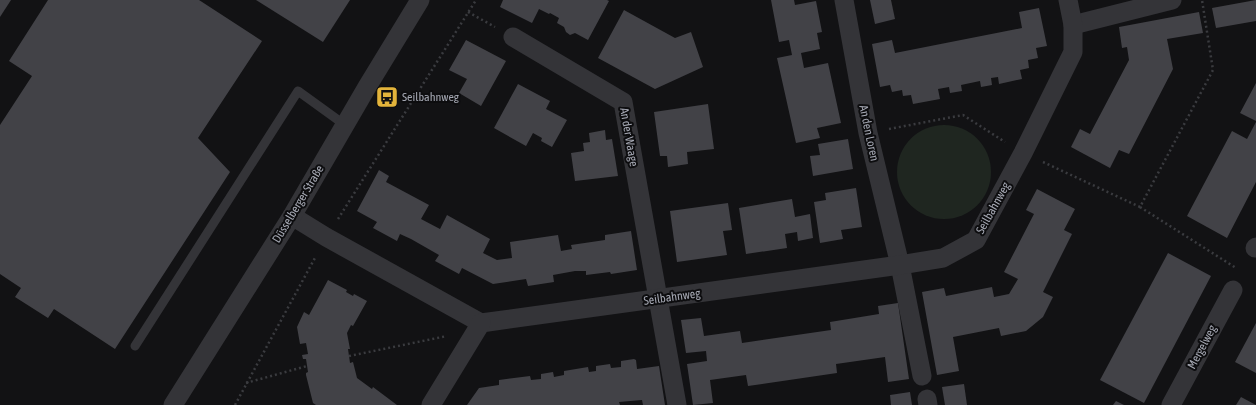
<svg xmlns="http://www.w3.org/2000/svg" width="1256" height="405" font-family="'Asap Condensed',sans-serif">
  <rect width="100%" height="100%" fill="#121214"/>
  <circle fill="#1f2620" cx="944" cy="172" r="47"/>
  <g fill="#424247">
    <polygon points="0,0 11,0 0,17"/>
    <polygon points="48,0 199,0 262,41 198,138 230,172 115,349 54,309 48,318 15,297 21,288 0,274 0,125 32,76 9,61"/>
    <polygon points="256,0 350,0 323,42"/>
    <polygon points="503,0 607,0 609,1 588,40 575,33 570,35 566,32 564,27 557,23 559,18 550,13 549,14 539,9 532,23 500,7"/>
    <polygon points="771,0 794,0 795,5 816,1 822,32 817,33 820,49 801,53 804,68 828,63 841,123 817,128 820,138 796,143 777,58 792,55 789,40 779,42"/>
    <polygon points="870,0 891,0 895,19 875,24"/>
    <polygon points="1256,0 1256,21 1216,28 1212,8"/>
    <polygon points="1039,8 1047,46 1036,48 1038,58 1028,60 1029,68 1020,70 1022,79 999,84 998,77 991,78 992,85 981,87 980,81 961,85 962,91 950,93 949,87 938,89 940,99 913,104 911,95 903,96 902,90 892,92 890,85 880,87 872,44 892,40 895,53 1022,28 1019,12"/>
    <polygon points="624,10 675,38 691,32 703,67 655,89 598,58"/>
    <polygon points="1199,12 1203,33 1167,39 1173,69 1129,154 1119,150 1110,168 1071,147 1080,129 1090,134 1129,60 1127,47 1122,48 1119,27"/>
    <polygon points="466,40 506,61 481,106 459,93 467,79 449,70"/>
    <polygon points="1256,83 1256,121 1240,113"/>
    <polygon points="518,84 550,101 546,109 567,120 552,147 541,141 542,138 533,133 526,146 494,128"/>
    <polygon points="708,104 714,149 687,152 688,164 668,167 667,156 660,156 654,112"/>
    <polygon points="1256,122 1256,182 1227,238 1187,216 1232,131 1247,139"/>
    <polygon points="605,130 606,140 612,139 618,176 575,181 571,153 584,151 583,143 590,142 589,133"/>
    <polygon points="848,139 853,169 813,176 810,156 820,155 818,144"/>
    <polygon points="379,170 389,176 386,182 429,205 421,219 440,229 447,215 490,239 483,253 497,260 512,258 510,242 558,235 561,251 572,249 571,245 605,240 605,235 631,231 637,270 611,274 610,272 586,275 586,271 575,271 553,275 554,282 528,286 526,279 493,284 462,268 459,274 435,261 439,255 411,239 400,234 397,241 373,228 377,222 357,211"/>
    <polygon points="856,188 862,227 841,230 843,239 820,243 814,202 826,200 825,193"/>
    <polygon points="1037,189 1075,209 1064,230 1072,234 1043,292 1053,297 1043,317 1026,331 1001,336 999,328 953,337 959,371 937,375 922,292 944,288 946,296 992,287 994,297 1009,294 1018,279 1004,272 1034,214 1026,210"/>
    <polygon points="792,199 795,217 810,214 813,238 798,241 797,232 785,234 787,248 746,254 739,208"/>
    <polygon points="728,203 732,230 723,231 727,255 677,262 670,211"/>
    <polygon points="1168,253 1211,276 1144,403 1100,380"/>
    <polygon points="328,280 347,290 346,292 353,296 354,294 367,301 353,326 351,325 347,333 350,349 348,349 350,363 353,362 357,378 372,389 373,387 397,405 316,405 313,403 306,375 306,373 308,372 306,359 303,359 302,355 308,354 306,343 300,344 297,327 304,312 309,315"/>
    <polygon points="898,303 909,379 888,382 885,357 836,364 837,373 748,386 746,375 710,380 713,403 693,405 687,364 707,361 706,351 686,353 681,320 701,318 704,336 740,331 742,343 831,330 830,322 879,314 878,306"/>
    <polygon points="1256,323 1256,373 1235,362"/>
    <polygon points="634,359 636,360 637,369 659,366 665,405 643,405 642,400 619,402 620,405 467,405 479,388 499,385 499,380 530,376 531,380 541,379 541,374 553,372 554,377 564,375 564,371 588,367 589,372 596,371 596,366 610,364 611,368 621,367 621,361"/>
    <polygon points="964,384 967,405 945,405 942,387"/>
    <polygon points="910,392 912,405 891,405 890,395"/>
    <polygon points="1241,397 1256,405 1236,405"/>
    <polygon points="1116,401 1124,405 1113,405"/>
  </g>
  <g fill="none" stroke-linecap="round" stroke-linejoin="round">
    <g stroke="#3a3b3f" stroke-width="2.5" stroke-dasharray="2 3" stroke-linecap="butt">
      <polyline points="468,12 495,27"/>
      <polyline points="889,129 963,115 1005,142"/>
      <polyline points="1043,162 1140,207 1213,70 1202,0"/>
      <polyline points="1140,207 1236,268"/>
      <polyline points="338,219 476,0"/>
      <polyline points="349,356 447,336"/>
      <polyline points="246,383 307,366"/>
      <polyline points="235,405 316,256"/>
    </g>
    <polyline stroke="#343438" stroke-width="9" points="135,346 298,91 345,125"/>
    <g stroke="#343438" stroke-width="19">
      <polyline points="844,0 868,133 900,265 922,376"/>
      <polyline points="1073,25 1172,0"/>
      <polyline points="513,37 623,102 677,405"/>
      <polyline points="292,216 326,237 481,323 900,265 943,258 976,240 1023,153 1073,52 1073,25 1068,0"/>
      <polyline points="1255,248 1256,247"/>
      <polyline points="927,399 928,405"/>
      <polyline points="173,405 292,216 367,87 420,0"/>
      <polyline points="431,405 481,323"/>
      <polyline points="1171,405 1233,290"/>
    </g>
  </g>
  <defs>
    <g id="bus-square" transform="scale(1.15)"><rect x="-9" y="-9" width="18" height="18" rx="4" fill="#e3b43b" stroke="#0d0d0f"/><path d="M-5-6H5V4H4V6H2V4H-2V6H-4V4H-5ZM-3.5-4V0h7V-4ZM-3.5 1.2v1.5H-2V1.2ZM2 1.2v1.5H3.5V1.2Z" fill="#111"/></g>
  </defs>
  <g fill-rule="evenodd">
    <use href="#bus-square" x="387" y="97"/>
  </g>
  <g text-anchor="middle" stroke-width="4" stroke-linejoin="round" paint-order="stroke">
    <g font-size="12" fill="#a5a8b3" stroke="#0d0d0f" text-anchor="start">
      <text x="402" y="101">Seilbahnweg</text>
    </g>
    <g font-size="12" fill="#a5a8b3" stroke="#0d0d0f">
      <text transform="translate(869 133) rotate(78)" y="4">An den Loren</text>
      <text transform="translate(629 137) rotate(80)" y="4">An der Waage</text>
      <text transform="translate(298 204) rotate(-59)" y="4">Düsselberger Straße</text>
      <text transform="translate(993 208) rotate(-61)" y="4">Seilbahnweg</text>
      <text transform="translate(672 297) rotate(-8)" y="4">Seilbahnweg</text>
      <text transform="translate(1202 347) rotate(-62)" y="4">Mergelweg</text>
    </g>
  </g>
</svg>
